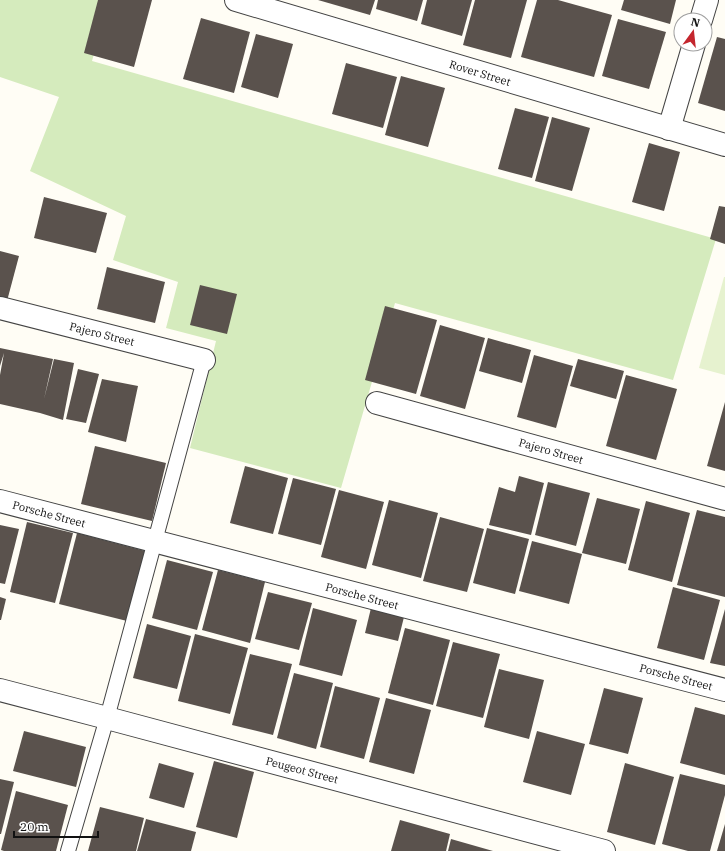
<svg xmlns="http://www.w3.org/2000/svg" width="725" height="851" font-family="'IBM Plex Serif',serif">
  <rect width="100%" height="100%" fill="#fffdf5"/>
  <polygon fill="#d5ebbd" points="0,0 109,0 92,61 716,239 673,380 395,303 341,488 190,448 216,341 166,328 178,282 113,260 126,216 30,171 59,97 0,77"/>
  <polygon fill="#e6f2cf" points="724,277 725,277 725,375 699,368"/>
  <g fill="#5a524d">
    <polygon points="98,0 152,0 134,67 84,53"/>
    <polygon points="318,0 375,0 370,15"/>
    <polygon points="378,0 423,0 417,21 376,9"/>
    <polygon points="427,0 472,0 462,36 421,24"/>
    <polygon points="475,0 527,0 511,58 463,45"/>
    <polygon points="537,0 558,0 612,15 594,77 521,57"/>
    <polygon points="624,0 676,0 670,24 621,10"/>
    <polygon points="201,18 250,32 234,93 183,79"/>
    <polygon points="618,19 666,32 649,89 602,76"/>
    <polygon points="256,34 293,44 278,98 241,87"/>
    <polygon points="717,37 725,39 725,111 698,103"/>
    <polygon points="346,63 397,77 383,128 332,114"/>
    <polygon points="401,76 445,88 428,147 385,135"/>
    <polygon points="515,108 549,117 532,178 498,169"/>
    <polygon points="552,117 590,128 572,191 535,181"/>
    <polygon points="649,143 680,152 664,211 632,202"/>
    <polygon points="44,197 107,213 96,253 34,238"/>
    <polygon points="719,206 725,207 725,244 710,239"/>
    <polygon points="0,251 19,256 7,301 0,299"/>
    <polygon points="107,267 165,282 155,323 97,309"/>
    <polygon points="200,285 237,294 227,334 190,325"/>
    <polygon points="385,306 437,320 416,394 365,380"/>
    <polygon points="440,325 485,338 465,409 420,396"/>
    <polygon points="488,338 531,350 522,383 479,371"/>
    <polygon points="0,348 53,359 44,399 54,359 74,363 63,420 40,413 0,404 0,375 4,353 0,366"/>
    <polygon points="534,355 573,366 556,428 517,417"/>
    <polygon points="578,359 624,371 616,399 570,386"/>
    <polygon points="78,369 99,374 86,423 66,419"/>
    <polygon points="626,375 677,389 656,460 606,446"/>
    <polygon points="102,379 138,386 126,442 88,432"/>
    <polygon points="725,402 725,471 707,466"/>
    <polygon points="95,446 166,463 152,521 81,504"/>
    <polygon points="245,466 288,478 273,534 230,523"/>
    <polygon points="519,476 544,483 531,535 489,525 499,487 515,492"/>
    <polygon points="293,478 336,489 321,545 278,534"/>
    <polygon points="548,482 590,493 576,546 535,535"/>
    <polygon points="339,490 384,502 366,569 321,557"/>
    <polygon points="597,498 640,509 626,564 582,553"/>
    <polygon points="389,500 438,513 421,578 372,565"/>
    <polygon points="646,501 690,513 672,582 628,570"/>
    <polygon points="697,510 725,517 725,597 677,585"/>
    <polygon points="440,517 484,529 467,592 423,581"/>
    <polygon points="27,522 73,533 55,603 10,592"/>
    <polygon points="0,525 19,529 5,584 0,583"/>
    <polygon points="487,528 529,539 515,594 473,583"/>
    <polygon points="77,533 149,552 131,622 59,604"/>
    <polygon points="532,541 582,554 569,604 519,591"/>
    <polygon points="167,560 213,572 197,630 152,618"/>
    <polygon points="218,570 265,582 250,643 202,630"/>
    <polygon points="673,587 720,600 704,660 657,648"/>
    <polygon points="268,592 312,603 299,650 255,639"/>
    <polygon points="0,597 6,599 1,620 0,620"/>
    <polygon points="313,608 357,620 342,676 299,665"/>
    <polygon points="371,608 404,617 398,641 365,633"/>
    <polygon points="725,609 725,666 710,663"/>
    <polygon points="147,624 191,636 177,689 133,678"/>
    <polygon points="405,628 450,640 433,705 388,693"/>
    <polygon points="195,634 248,648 230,714 178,701"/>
    <polygon points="453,642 500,654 483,718 436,706"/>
    <polygon points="250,654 292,664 273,735 232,725"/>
    <polygon points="499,669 544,680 529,739 484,727"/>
    <polygon points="294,673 333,683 316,749 277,738"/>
    <polygon points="335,686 380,698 364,759 320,747"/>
    <polygon points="604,688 643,698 628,754 589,744"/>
    <polygon points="386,698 431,710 414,774 369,762"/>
    <polygon points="695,707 725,715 725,775 680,763"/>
    <polygon points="24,731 86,747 76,787 13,771"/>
    <polygon points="537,731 585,744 571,795 523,782"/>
    <polygon points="214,761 254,772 237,838 196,827"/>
    <polygon points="159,763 194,773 184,808 149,798"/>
    <polygon points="625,763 674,777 655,845 607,832"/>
    <polygon points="680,774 725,785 725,795 710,851 688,851 662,844"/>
    <polygon points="0,779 14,782 1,834 0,834"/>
    <polygon points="16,791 68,805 56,851 4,851 1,850"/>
    <polygon points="100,807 144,818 136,851 88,851"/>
    <polygon points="146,819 196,832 191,851 137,851"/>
    <polygon points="400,820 450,834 446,851 391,851"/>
    <polygon points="725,824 725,851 717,851"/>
    <polygon points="451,839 493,851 448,851"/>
  </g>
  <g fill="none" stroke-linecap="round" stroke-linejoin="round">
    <g stroke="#444" stroke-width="16">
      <polyline id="lane" points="68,851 107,718 204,360"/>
    </g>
    <g stroke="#444" stroke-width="24">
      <g id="street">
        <polyline points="236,0 725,145"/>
        <polyline points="701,20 707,0"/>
        <polyline points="669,129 694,44"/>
        <polyline points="0,308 204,360"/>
        <polyline points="377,403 725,499"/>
        <polyline points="0,501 725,690"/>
        <polyline points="0,690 107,718 604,851"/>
      </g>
    </g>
    <use href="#lane" stroke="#fff" stroke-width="14"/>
    <use href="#street" stroke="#fff" stroke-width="22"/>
  </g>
  <g text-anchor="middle" stroke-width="4" stroke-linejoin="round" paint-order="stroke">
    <g font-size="11" fill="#111" stroke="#fff">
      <text transform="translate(480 73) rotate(17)" y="4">Rover Street</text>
      <text transform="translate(102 334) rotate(14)" y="4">Pajero Street</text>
      <text transform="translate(551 451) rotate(16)" y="4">Pajero Street</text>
      <text transform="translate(49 514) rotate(15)" y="4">Porsche Street</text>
      <text transform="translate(362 596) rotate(15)" y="4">Porsche Street</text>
      <text transform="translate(676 677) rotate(15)" y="4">Porsche Street</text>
      <text transform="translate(302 770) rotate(15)" y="4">Peugeot Street</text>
    </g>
  </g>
  <g transform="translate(693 32) rotate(15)"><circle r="19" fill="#ffffff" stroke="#a0a0a0"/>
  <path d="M0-3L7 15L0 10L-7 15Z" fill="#c4262e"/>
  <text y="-6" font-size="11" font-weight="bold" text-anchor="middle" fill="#111111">N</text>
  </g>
  <path d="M14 831v6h84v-6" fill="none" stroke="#111111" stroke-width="2"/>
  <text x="20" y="831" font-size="12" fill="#111111" stroke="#ffffff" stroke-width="3" paint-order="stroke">20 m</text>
</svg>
